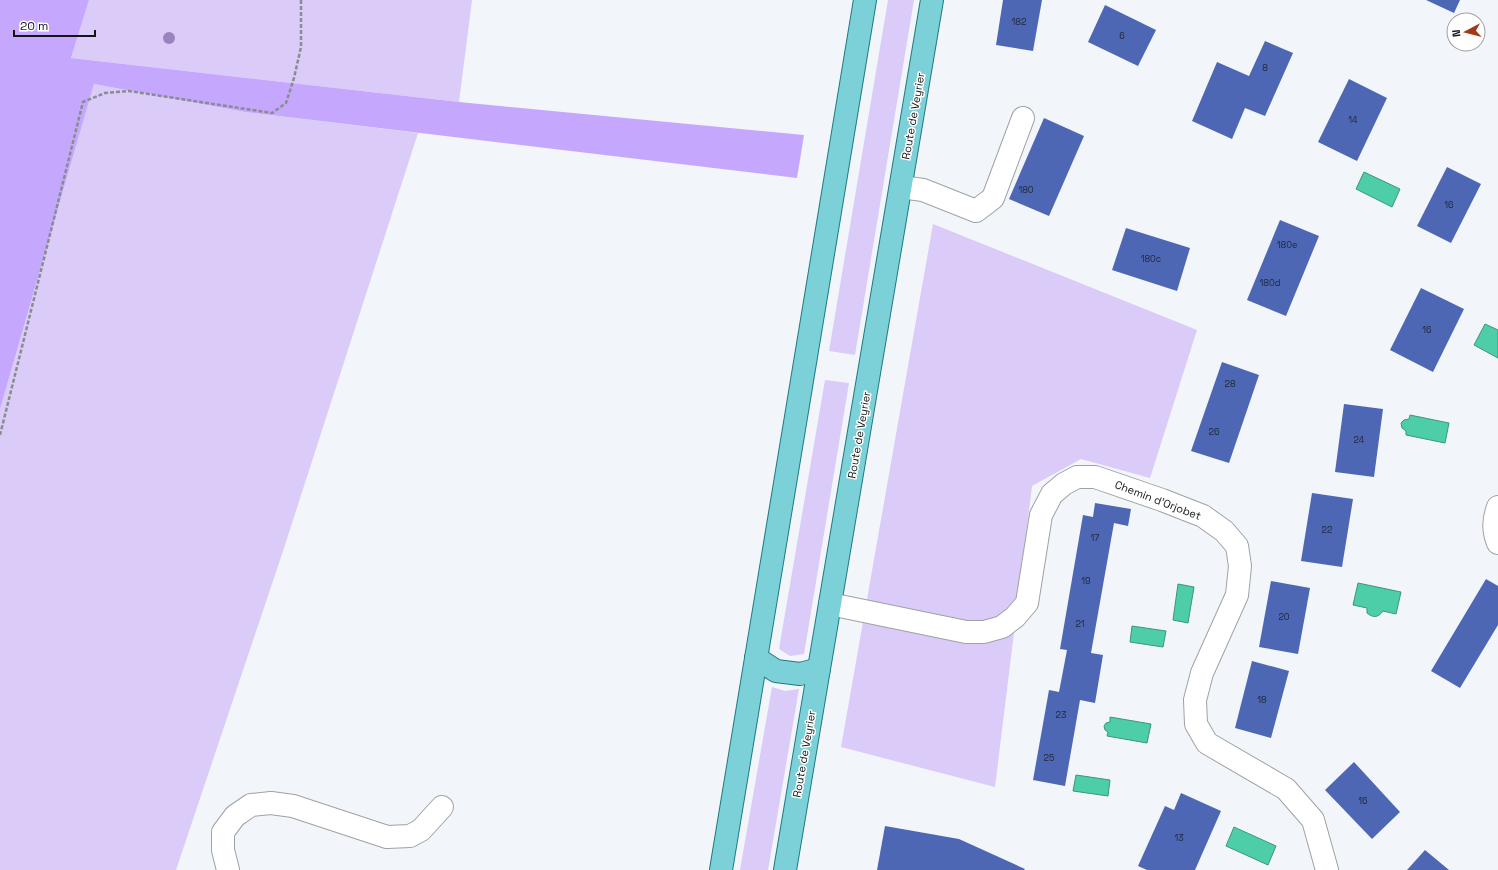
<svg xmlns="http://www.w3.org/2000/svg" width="1498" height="870" font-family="'Space Grotesk',sans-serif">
  <rect width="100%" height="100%" fill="#f2f6fa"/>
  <g fill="#dacbf8">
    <polygon points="89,0 472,0 459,102 71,58"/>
    <polygon points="888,0 914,0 855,355 829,351"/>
    <polygon points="94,84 245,112 418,133 284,548 176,870 0,870 0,409"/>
    <polygon points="933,224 1197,330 1150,478 1081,459 1032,486 995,787 841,747"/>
    <polygon points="825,380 849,383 804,654 790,656 779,649"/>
    <polygon points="772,687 785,691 799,689 768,870 740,870"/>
  </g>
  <polygon fill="#c6a7fe" points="0,0 89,0 71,58 459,102 804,135 797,178 245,112 94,84 0,409"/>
  <g fill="#4dcda8" stroke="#3b967c">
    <polygon points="1364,172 1400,189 1392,207 1356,189"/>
    <polygon points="1485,324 1498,330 1498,358 1474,345"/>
    <polygon points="1410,415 1449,423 1445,443 1406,435 1406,431 1402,428 1401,423 1404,420 1409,419"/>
    <path d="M 1358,583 L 1401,592 L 1396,614 L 1383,611 C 1378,618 1373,618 1367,613 L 1367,608 L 1353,605 Z"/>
    <polygon points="1178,584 1194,587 1188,623 1173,620"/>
    <polygon points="1132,626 1166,631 1163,647 1130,642"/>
    <polygon points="1110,717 1151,724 1147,743 1107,736 1108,732 1105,730 1104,726 1106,723 1110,722"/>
    <polygon points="1076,775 1110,780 1108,796 1073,791"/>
    <polygon points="1234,827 1276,846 1268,865 1226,846"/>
  </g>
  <g fill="#4d67b4">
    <polygon points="1003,0 1042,0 1033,51 996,45"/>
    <polygon points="1426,0 1460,0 1454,13"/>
    <polygon points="1105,5 1156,30 1138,66 1088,42"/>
    <polygon points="1265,41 1293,53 1265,116 1245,108 1232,139 1192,121 1217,62 1249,76"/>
    <polygon points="1349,79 1387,98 1357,161 1318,142"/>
    <polygon points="1044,118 1084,136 1049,216 1009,199"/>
    <polygon points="1447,167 1481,184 1451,243 1417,226"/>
    <polygon points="1280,220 1319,236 1286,316 1247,300"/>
    <polygon points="1126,228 1190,248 1177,291 1112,270"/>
    <polygon points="1421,288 1464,309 1433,372 1390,350"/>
    <polygon points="1222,362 1259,375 1229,463 1191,451"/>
    <polygon points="1344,404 1383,409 1374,477 1335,472"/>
    <polygon points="1312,493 1353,499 1342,567 1301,561"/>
    <polygon points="1095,503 1131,509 1128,526 1114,523 1091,653 1103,655 1095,703 1080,700 1065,786 1033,780 1049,690 1059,692 1067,650 1060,649 1083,515 1093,517"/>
    <polygon points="1486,579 1498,586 1498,625 1460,688 1431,671"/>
    <polygon points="1271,581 1310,588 1298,654 1259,647"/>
    <polygon points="1252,661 1289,671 1271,738 1235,728"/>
    <polygon points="1354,762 1400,812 1372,839 1325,790"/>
    <polygon points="1181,793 1221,811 1195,870 1147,870 1138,866 1165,806 1174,810"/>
    <polygon points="885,826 959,839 1025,869 1024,870 877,870"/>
    <polygon points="1425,850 1449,870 1407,870"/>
  </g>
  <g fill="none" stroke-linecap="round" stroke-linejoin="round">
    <g stroke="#9ea2a5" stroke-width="24">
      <g id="minor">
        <polyline points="901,187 923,190 976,211 993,198 1023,118"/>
        <path d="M 1498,507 C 1493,521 1493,530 1498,543"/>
        <polyline points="830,604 966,632 984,632 1002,627 1015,617 1027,603 1041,515 1052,494 1064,484 1077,477 1095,477 1162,500 1203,516 1224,531 1237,546 1240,566 1237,595 1202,673 1195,700 1196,724 1207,743 1286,789 1313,820 1327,870"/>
        <polyline points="228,870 223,850 223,832 235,816 251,805 271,803 293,806 387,837 410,836 421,830 442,807"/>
      </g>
    </g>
    <g stroke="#1e7a82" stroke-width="24">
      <g id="major">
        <polyline points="756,658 776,671 800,674 819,669"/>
        <polyline points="721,870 865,0"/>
        <polyline points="785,870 932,0"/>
      </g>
    </g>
    <polyline stroke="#8a8d90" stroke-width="2.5" stroke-dasharray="4 2" stroke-linecap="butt" points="0,435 83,102 105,93 129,91 272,113 286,103 294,78 301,47 301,0"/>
    <use href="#minor" stroke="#fff" stroke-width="22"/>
    <use href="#major" stroke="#7cd0d7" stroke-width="22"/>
  </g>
  <circle fill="#9b84bc" cx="169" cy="38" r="6"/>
  <g text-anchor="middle" stroke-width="3" stroke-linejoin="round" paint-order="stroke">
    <g font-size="9" fill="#21293d">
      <text x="1019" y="25">182</text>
      <text x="1122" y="39">6</text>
      <text x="1265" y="71">8</text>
      <text x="1353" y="123">14</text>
      <text x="1026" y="193">180</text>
      <text x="1449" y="208">16</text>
      <text x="1287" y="248">180e</text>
      <text x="1151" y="262">180c</text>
      <text x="1270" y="286">180d</text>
      <text x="1427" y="333">16</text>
      <text x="1230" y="387">28</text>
      <text x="1214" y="435">26</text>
      <text x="1359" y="443">24</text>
      <text x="1327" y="533">22</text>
      <text x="1095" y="541">17</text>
      <text x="1086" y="584">19</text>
      <text x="1284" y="620">20</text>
      <text x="1080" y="627">21</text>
      <text x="1262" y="703">18</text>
      <text x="1061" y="718">23</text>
      <text x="1049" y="761">25</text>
      <text x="1363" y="804">16</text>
      <text x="1179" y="841">13</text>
    </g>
    <g font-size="11" fill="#121415" stroke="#fff">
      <text transform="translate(913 116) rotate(-80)" y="4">Route de Veyrier</text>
      <text transform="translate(859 435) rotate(-80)" y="4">Route de Veyrier</text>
      <text transform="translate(1158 500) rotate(21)" y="4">Chemin d'Orjobet</text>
      <text transform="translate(804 754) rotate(-80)" y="4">Route de Veyrier</text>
    </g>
  </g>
  <g transform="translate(1466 32) rotate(263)"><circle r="19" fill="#ffffff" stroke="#a0a1a1"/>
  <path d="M0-3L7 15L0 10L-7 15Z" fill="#a23a1a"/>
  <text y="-6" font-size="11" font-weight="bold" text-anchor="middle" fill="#121415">N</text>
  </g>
  <path d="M14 30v6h81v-6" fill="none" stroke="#121415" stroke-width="2"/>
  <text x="20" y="30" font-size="12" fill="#121415" stroke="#ffffff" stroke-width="3" paint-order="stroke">20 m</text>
</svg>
